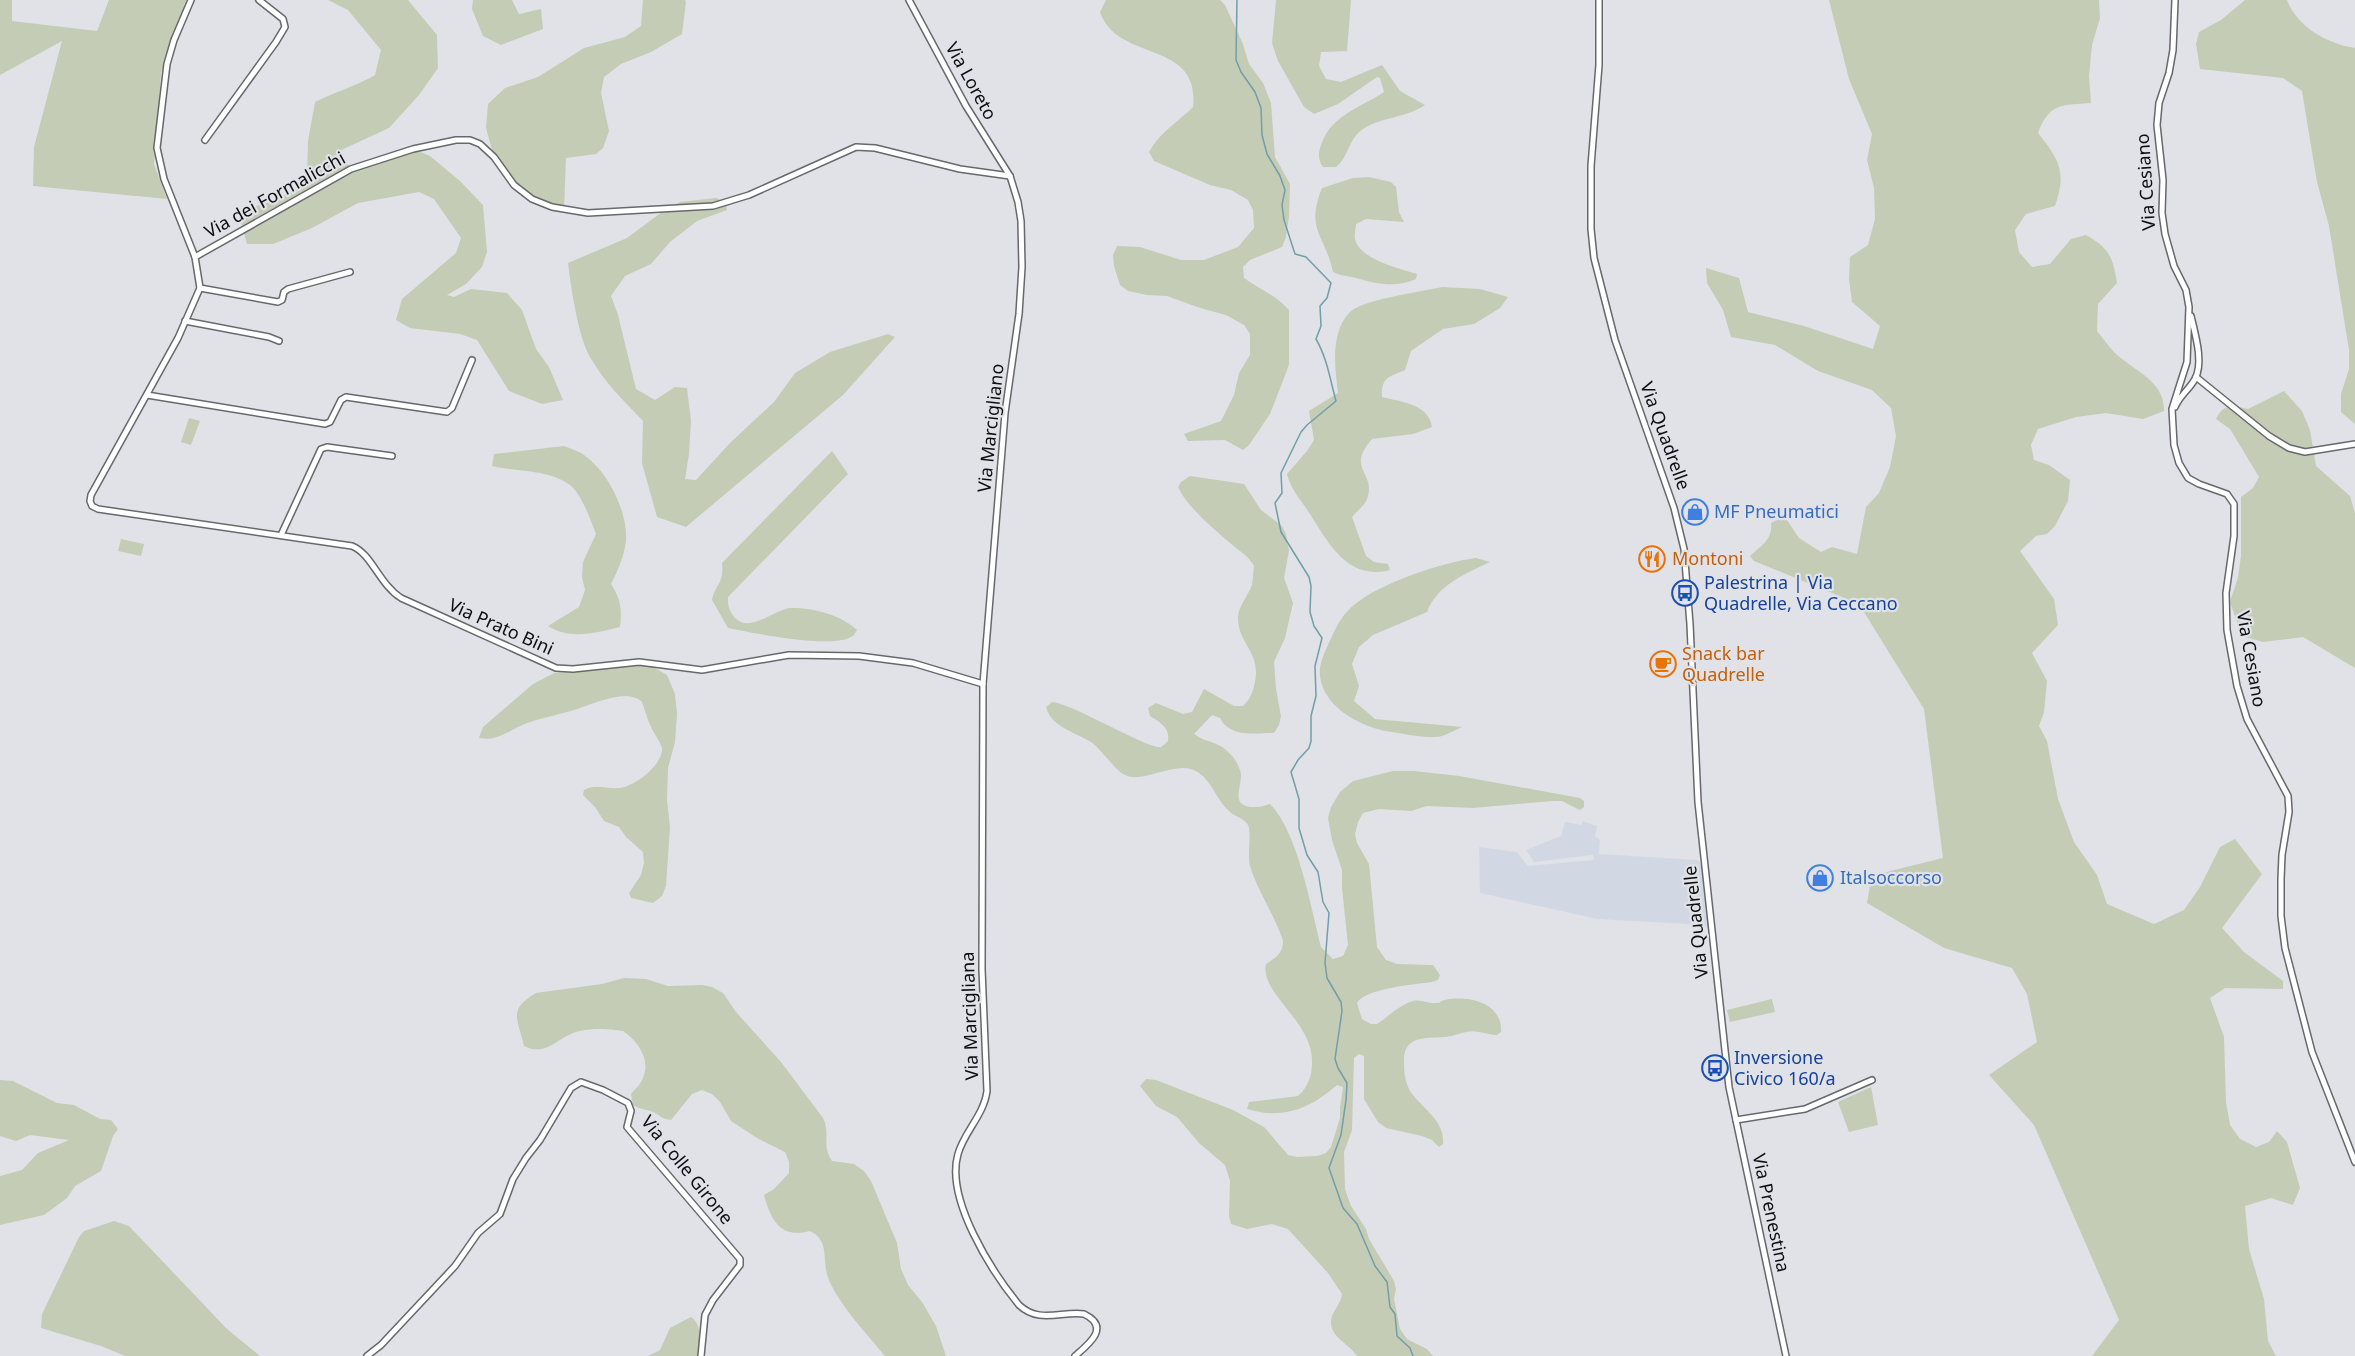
<svg xmlns="http://www.w3.org/2000/svg" width="2355" height="1356" font-family="'Noto Sans',sans-serif">
  <rect width="100%" height="100%" fill="#e0e2e7"/>
  <polygon fill="#d2d8e3" points="1583,821 1597,826 1595,836 1600,840 1599,854 1698,860 1702,868 1707,892 1709,929 1704,925 1597,919 1480,893 1479,847 1517,852 1528,866 1594,860 1593,855 1534,862 1526,850 1561,836 1565,822 1581,825"/>
  <g fill="#c4ccb6">
    <polygon points="0,0 12,0 12,21 97,31 109,0 186,0 161,73 154,164 167,199 33,186 34,147 62,41 0,75"/>
    <path d="M 328,0 L 408,0 L 437,35 L 438,68 L 419,95 L 389,128 L 339,151 L 351,169 L 413,149 L 430,156 L 460,181 L 483,205 L 487,252 L 482,267 L 466,284 L 447,295 L 454,297 L 471,289 L 507,293 L 522,310 L 536,349 L 549,367 L 563,400 L 542,404 L 509,391 L 477,340 L 460,334 L 410,328 L 396,320 L 402,299 L 456,253 L 461,238 L 434,199 L 419,192 L 358,203 L 312,228 L 273,244 L 247,244 L 238,211 L 277,200 L 307,180 L 308,141 L 315,102 C 335,92 356,86 375,75 L 381,50 L 348,10 Z"/>
    <polygon points="473,0 512,0 519,14 541,9 543,29 501,45 483,36 472,9"/>
    <polygon points="643,0 685,0 686,2 682,34 651,52 621,64 604,77 601,93 609,131 603,148 596,154 566,158 564,210 539,203 514,185 494,157 486,128 488,104 505,88 538,77 584,48 625,37 641,26"/>
    <path d="M 1106,0 L 1220,0 L 1225,5 L 1243,44 L 1249,64 L 1263,83 L 1271,103 L 1275,157 L 1290,184 L 1289,216 L 1286,237 L 1282,247 L 1250,260 L 1243,267 L 1244,278 C 1259,289 1276,295 1289,310 L 1289,364 L 1286,373 L 1270,414 L 1249,445 L 1243,450 L 1225,440 L 1188,441 L 1184,434 L 1221,421 L 1234,395 L 1239,373 L 1250,355 L 1250,334 L 1244,325 L 1226,315 L 1200,308 L 1167,296 L 1147,295 L 1128,291 L 1120,285 L 1114,266 L 1113,255 L 1117,246 L 1140,247 L 1181,260 L 1204,260 L 1238,247 L 1254,228 L 1253,210 L 1248,200 L 1231,190 L 1210,185 L 1154,161 L 1149,152 C 1159,133 1178,122 1193,107 C 1201,39 1117,63 1100,12 Z"/>
    <path d="M 1276,0 L 1351,0 L 1347,51 L 1321,52 L 1319,66 L 1326,79 L 1341,82 L 1382,65 L 1400,91 L 1425,105 C 1406,118 1381,117 1363,129 C 1348,139 1349,157 1336,167 L 1323,167 C 1318,160 1318,153 1321,145 C 1331,115 1360,108 1384,92 L 1380,78 L 1377,77 L 1338,104 L 1314,114 L 1304,107 L 1278,61 L 1272,43 Z"/>
    <path d="M 1829,0 L 2099,0 L 2100,18 L 2092,45 L 2089,76 L 2091,103 C 2062,105 2049,103 2038,133 C 2059,159 2067,172 2055,206 L 2026,214 L 2015,230 L 2019,252 L 2032,267 L 2050,264 L 2071,239 L 2086,235 C 2109,248 2113,257 2117,283 L 2098,304 L 2097,331 C 2103,338 2108,346 2115,353 C 2134,371 2165,381 2164,411 L 2143,419 L 2106,413 L 2076,417 L 2038,429 L 2031,445 L 2034,460 L 2049,465 L 2070,480 L 2068,501 L 2055,526 L 2047,534 L 2036,536 L 2020,551 L 2054,599 L 2058,625 L 2032,653 L 2047,681 L 2044,712 L 2039,726 L 2047,741 L 2058,799 L 2074,842 L 2097,875 L 2107,904 L 2154,924 L 2184,910 L 2200,887 L 2220,847 L 2235,839 L 2262,874 L 2222,928 L 2244,952 L 2283,981 L 2283,989 L 2225,988 L 2210,998 L 2224,1037 L 2226,1102 L 2230,1125 L 2240,1139 L 2256,1147 L 2269,1142 L 2277,1131 L 2287,1142 L 2300,1188 L 2293,1205 L 2271,1198 L 2245,1206 L 2249,1249 L 2264,1299 L 2268,1341 L 2276,1356 L 2092,1356 L 2119,1320 L 2034,1125 L 1989,1075 L 2037,1042 L 2027,994 L 2012,968 L 1944,948 L 1867,903 L 1871,879 L 1890,871 L 1943,858 L 1924,709 L 1859,604 L 1754,561 L 1750,556 C 1761,546 1773,539 1771,523 L 1779,519 L 1787,520 L 1799,538 L 1821,552 L 1832,547 L 1857,554 L 1866,507 L 1879,493 L 1890,467 L 1896,436 L 1891,408 L 1872,390 L 1818,371 L 1775,345 L 1731,337 L 1723,310 L 1707,283 L 1706,268 L 1739,278 L 1748,312 L 1804,326 L 1873,349 L 1880,326 L 1852,302 L 1849,279 L 1850,257 L 1868,245 L 1875,219 L 1874,188 L 1867,160 L 1872,134 L 1849,79 Z"/>
    <path d="M 2245,0 L 2287,0 C 2297,27 2328,44 2355,48 L 2355,424 L 2341,412 L 2341,394 L 2349,369 L 2349,350 L 2329,226 L 2317,182 L 2302,91 L 2283,78 L 2200,69 L 2196,44 L 2199,32 L 2221,20 Z"/>
    <path d="M 1369,177 L 1391,182 L 1396,187 L 1399,212 L 1404,222 L 1366,219 L 1356,224 C 1356,228 1354,235 1355,239 C 1359,259 1400,269 1417,274 L 1416,279 C 1396,288 1377,284 1356,278 C 1347,276 1341,276 1333,272 C 1325,234 1305,230 1322,188 L 1353,178 Z"/>
    <path d="M 716,198 L 726,202 L 727,210 L 697,221 L 670,242 L 651,264 L 625,276 L 611,296 L 618,315 L 636,389 L 655,400 L 675,387 L 687,388 L 691,421 L 689,454 L 685,479 L 696,480 L 730,443 L 774,402 L 795,373 L 830,352 L 888,334 L 895,337 L 843,395 L 686,527 L 657,517 L 642,463 L 643,421 C 624,401 604,382 590,357 C 578,336 571,288 568,263 L 627,238 L 666,209 L 680,202 Z"/>
    <path d="M 1442,287 L 1480,289 L 1508,297 L 1500,308 L 1474,324 L 1443,329 L 1411,351 L 1405,370 C 1389,377 1381,377 1382,397 C 1401,402 1429,404 1432,427 L 1413,434 L 1372,439 C 1345,470 1377,472 1367,499 C 1365,505 1356,512 1352,517 L 1366,556 L 1374,562 L 1388,564 L 1390,570 C 1348,581 1329,544 1310,514 C 1301,500 1291,490 1287,474 L 1307,451 L 1314,440 L 1309,411 L 1338,393 C 1335,368 1330,334 1349,313 C 1362,299 1421,292 1442,287 Z"/>
    <path d="M 2284,391 L 2302,411 L 2310,430 L 2316,466 L 2350,496 L 2355,513 L 2355,668 L 2303,637 L 2263,642 L 2242,636 L 2230,602 L 2238,577 L 2241,556 L 2241,497 L 2253,488 L 2259,477 L 2230,429 L 2216,419 C 2224,403 2233,406 2248,409 Z"/>
    <polygon points="189,418 200,421 191,445 181,442"/>
    <path d="M 564,446 C 569,448 576,450 581,453 C 607,469 628,511 626,541 C 624,557 618,570 611,584 C 621,599 622,610 620,627 C 597,633 569,640 548,626 L 579,607 L 585,590 L 582,577 L 583,562 L 596,534 C 591,521 581,493 570,485 C 548,469 517,472 492,466 L 494,454 Z"/>
    <path d="M 832,451 L 848,474 L 728,597 C 728,604 728,607 732,614 C 747,638 776,607 792,608 C 814,608 841,615 857,630 C 855,633 854,636 851,637 C 831,649 753,633 728,628 L 712,600 C 716,582 724,585 722,563 Z"/>
    <path d="M 1190,476 L 1244,484 L 1261,510 L 1282,526 L 1286,534 L 1289,551 L 1284,578 L 1293,603 L 1285,638 L 1274,662 L 1276,689 L 1281,716 L 1279,725 L 1274,733 C 1255,733 1230,738 1220,718 L 1212,715 L 1194,734 C 1209,745 1218,739 1233,757 C 1236,761 1240,768 1241,774 C 1242,788 1228,808 1257,807 C 1261,807 1265,805 1270,804 C 1298,832 1311,908 1321,947 L 1333,959 L 1343,956 L 1348,945 L 1342,888 L 1342,870 L 1332,840 L 1328,818 L 1331,807 L 1340,792 L 1353,781 L 1393,771 L 1414,771 L 1459,776 L 1580,798 L 1584,801 L 1584,807 L 1580,810 L 1562,801 L 1552,801 L 1473,808 L 1427,806 L 1411,811 L 1379,809 L 1363,813 L 1358,822 L 1355,834 L 1357,843 L 1369,864 L 1377,947 L 1386,960 L 1397,964 L 1433,965 L 1440,975 L 1438,980 L 1432,982 C 1415,984 1364,989 1357,1003 L 1362,1019 L 1371,1024 L 1377,1024 C 1388,1017 1399,1005 1413,1001 C 1421,999 1428,1004 1436,1003 C 1445,1002 1436,1002 1445,1000 C 1468,995 1503,1003 1501,1032 L 1497,1035 C 1491,1035 1486,1033 1479,1032 C 1469,1030 1462,1033 1452,1036 C 1431,1040 1402,1031 1404,1064 C 1404,1074 1406,1087 1413,1095 C 1425,1110 1445,1122 1443,1144 L 1439,1147 L 1432,1140 L 1422,1136 L 1386,1128 L 1378,1122 L 1364,1099 L 1364,1056 L 1359,1054 L 1354,1058 L 1352,1130 L 1344,1152 L 1345,1189 L 1351,1206 L 1366,1229 L 1369,1239 L 1394,1281 L 1396,1289 L 1394,1299 L 1400,1329 L 1407,1339 L 1427,1349 L 1433,1356 L 1357,1356 C 1348,1342 1326,1336 1332,1316 C 1335,1308 1341,1303 1342,1294 L 1328,1273 L 1288,1229 L 1272,1224 L 1247,1229 L 1231,1224 L 1229,1216 L 1230,1181 L 1225,1165 L 1199,1143 L 1177,1117 L 1156,1106 L 1140,1086 L 1146,1079 L 1156,1080 L 1233,1110 L 1264,1127 L 1288,1155 L 1297,1157 L 1317,1156 L 1326,1153 L 1331,1147 L 1340,1118 L 1340,1108 L 1343,1087 L 1337,1085 C 1310,1109 1282,1120 1247,1109 L 1249,1102 L 1298,1096 C 1308,1087 1312,1076 1312,1063 C 1314,1022 1259,993 1266,964 C 1275,958 1283,954 1283,941 C 1275,916 1258,892 1250,866 C 1247,854 1252,832 1248,825 C 1244,818 1236,817 1230,812 C 1217,801 1213,783 1199,773 C 1181,759 1152,779 1132,777 C 1121,776 1114,766 1107,758 C 1102,753 1097,746 1091,742 C 1075,732 1051,727 1046,707 L 1052,702 C 1074,704 1149,750 1161,747 C 1161,747 1168,742 1168,741 C 1170,728 1161,723 1150,716 L 1148,708 L 1156,703 L 1183,714 L 1192,712 L 1204,689 L 1234,706 L 1243,706 C 1249,700 1252,695 1254,686 C 1263,653 1239,646 1238,619 C 1237,608 1248,596 1252,585 C 1253,579 1253,572 1254,566 C 1248,555 1239,551 1230,543 C 1213,528 1187,507 1178,487 L 1181,482 Z"/>
    <polygon points="121,539 144,544 141,556 118,551"/>
    <path d="M 1476,558 L 1490,562 C 1465,574 1437,585 1427,612 L 1373,635 L 1359,647 L 1352,664 L 1359,686 L 1354,701 L 1375,719 L 1462,727 C 1455,730 1445,736 1437,737 C 1422,738 1406,734 1392,732 C 1361,728 1317,705 1320,668 C 1322,655 1328,646 1333,634 C 1339,622 1343,614 1354,605 C 1380,583 1443,562 1476,558 Z"/>
    <path d="M 643,665 L 653,667 L 667,675 L 675,694 L 677,714 L 675,742 L 668,768 L 667,800 L 670,827 L 666,886 L 662,896 L 653,903 L 631,898 L 629,893 L 641,875 L 644,863 L 643,852 L 626,837 L 619,827 L 604,821 L 595,807 L 583,795 L 584,790 C 596,783 607,790 620,788 C 635,786 663,765 662,748 C 661,744 658,740 656,736 C 648,723 647,716 642,702 C 626,687 589,706 571,711 C 557,715 541,718 527,723 C 511,729 497,742 479,738 L 483,727 L 533,684 L 554,673 Z"/>
    <path d="M 624,978 L 646,979 L 668,986 L 702,985 L 712,987 L 723,993 L 736,1012 L 781,1062 L 823,1118 C 831,1134 821,1145 832,1161 L 854,1164 L 864,1171 L 871,1181 L 897,1243 L 901,1269 L 908,1285 L 922,1302 L 936,1326 L 946,1356 L 885,1356 C 867,1334 840,1306 829,1280 C 821,1261 831,1241 810,1231 C 780,1239 771,1220 764,1195 L 774,1189 L 789,1173 L 789,1162 L 785,1152 L 757,1138 L 731,1121 L 720,1102 L 712,1094 L 702,1090 L 692,1094 L 671,1120 C 659,1118 662,1116 653,1112 C 646,1109 641,1110 633,1105 L 631,1094 C 635,1089 641,1084 643,1078 C 651,1060 638,1041 623,1031 C 610,1029 594,1028 580,1031 C 558,1035 548,1058 524,1046 C 518,1019 507,1010 536,993 L 602,984 Z"/>
    <polygon points="1772,999 1775,1012 1730,1022 1727,1010"/>
    <polygon points="0,1080 13,1081 57,1103 74,1105 100,1119 111,1120 118,1129 113,1136 101,1171 75,1186 67,1198 44,1215 0,1225 0,1176 22,1170 38,1153 69,1140 30,1135 16,1141 0,1136"/>
    <polygon points="1871,1087 1878,1125 1849,1132 1838,1102"/>
    <polygon points="114,1221 129,1226 227,1329 260,1356 125,1356 101,1346 41,1328 42,1314 79,1237 84,1231"/>
    <path d="M 691,1317 C 703,1325 700,1343 699,1356 L 648,1356 L 660,1350 L 670,1328 Z"/>
  </g>
  <g fill="none" stroke-linecap="round" stroke-linejoin="round">
    <path stroke="#719ea8" stroke-width="1.5" d="M 1237,0 L 1236,60 L 1241,72 L 1255,92 L 1261,108 L 1262,135 L 1267,154 L 1280,176 L 1285,190 L 1282,205 L 1284,220 L 1295,254 L 1306,257 L 1331,283 L 1327,298 L 1320,306 L 1321,326 L 1316,339 C 1327,358 1330,379 1336,401 L 1307,425 L 1301,432 L 1281,473 L 1282,493 L 1275,503 L 1281,532 L 1309,577 L 1311,586 L 1310,612 L 1314,626 L 1322,638 L 1315,666 L 1316,696 L 1311,716 L 1311,741 L 1309,748 L 1298,760 L 1291,772 L 1299,799 L 1299,828 L 1307,855 L 1318,872 L 1323,902 L 1329,913 L 1325,963 L 1327,978 L 1341,1002 L 1342,1011 L 1335,1059 L 1338,1068 L 1347,1083 L 1346,1100 L 1341,1135 L 1329,1168 L 1343,1208 L 1357,1224 L 1375,1266 L 1387,1282 L 1390,1307 L 1395,1314 L 1397,1336 L 1410,1348 L 1413,1356"/>
    <g stroke="#66686c" stroke-width="8">
      <g id="minor">
        <path d="M 191,0 L 174,40 L 167,64 L 157,148 L 164,179 L 195,257 L 200,288 L 178,338 L 91,495 L 90,501 L 92,506 L 98,509 L 352,546 C 372,554 379,584 401,598 L 556,668 L 573,669 L 639,662 L 702,670 L 789,655 L 859,656 L 913,663 L 983,684"/>
        <path d="M 909,0 L 966,106 L 1010,176 L 1018,202 L 1021,221 L 1022,267 L 1019,314 L 1005,413 L 983,684 L 982,969 L 987,1091 C 984,1115 964,1132 958,1154 C 945,1199 992,1272 1019,1305 C 1039,1324 1061,1311 1084,1314 C 1111,1327 1089,1344 1075,1356"/>
        <polyline points="1599,0 1599,65 1591,166 1591,229 1594,258 1615,340 1674,508 1684,549 1690,624 1698,802 1729,1087 1786,1356"/>
        <polyline points="2175,0 2173,50 2169,73 2159,103 2157,125 2163,180 2162,213 2165,234 2174,266 2186,290 2189,307 2187,362 2172,409 2174,445 2179,463 2188,478 2199,484 2227,494 2234,504 2234,536 2226,593 2227,630 2237,686 2247,719 2288,796 2289,812 2282,855 2281,879 2281,916 2285,948 2312,1052 2355,1162"/>
        <polyline points="205,140 276,42 285,27 283,19 259,0"/>
        <polyline points="195,257 351,169 413,149 456,140 470,140 480,144 494,157 514,185 532,199 552,207 588,213 713,206 749,195 856,147 875,148 960,169 1010,176"/>
        <polyline points="200,288 278,302 282,300 284,292 288,289 350,272"/>
        <polyline points="185,321 269,337 279,341"/>
        <polyline points="2196,377 2269,436 2289,448 2305,452 2355,444"/>
        <polyline points="147,395 325,424 330,422 341,400 346,397 447,412 452,408 472,360"/>
        <path d="M 2175,407 C 2180,395 2189,390 2195,379 C 2204,362 2195,334 2191,316"/>
        <polyline points="281,535 321,449 327,447 392,456"/>
        <polyline points="1736,1120 1805,1109 1872,1080"/>
        <polyline points="367,1356 381,1345 455,1266 478,1233 500,1214 513,1179 526,1158 540,1140 571,1088 581,1082 603,1090 628,1103 631,1111 627,1127 740,1259 740,1265 713,1300 705,1315 701,1356"/>
      </g>
    </g>
    <use href="#minor" stroke="#fff" stroke-width="5"/>
  </g>
  <defs>
    <g id="shop-ring" transform="scale(1.35)"><circle r="9.5" fill="#e0e2e7" stroke="#3f7fe0" stroke-width="1.5"/><path d="M-5-2.5h2.3a2.7 3.5 0 0 1 5.4 0H5L5.5 6h-11ZM-1.5-2.5h3a1.5 2.3 0 0 0-3 0Z" fill="#3f7fe0"/></g>
    <g id="restaurant-ring" transform="scale(1.35)"><circle r="9.5" fill="#e0e2e7" stroke="#e8710a" stroke-width="1.5"/><path d="M-5-6h1v4h1v-4h1v4h1v-4h1v5L-1.5 .5V6h-2V.5L-5-1ZM5-6V6H3V1.5H1.5Q1.5-4 5-6Z" fill="#e8710a"/></g>
    <g id="bus-ring" transform="scale(1.35)"><circle r="9.5" fill="#e0e2e7" stroke="#1a4fb4" stroke-width="1.5"/><path d="M-5-6H5V4H4V6H2V4H-2V6H-4V4H-5ZM-3.5-4V0h7V-4ZM-3.5 1.2v1.5H-2V1.2ZM2 1.2v1.5H3.5V1.2Z" fill="#1a4fb4"/></g>
    <g id="cafe-ring" transform="scale(1.35)"><circle r="9.5" fill="#e0e2e7" stroke="#e8710a" stroke-width="1.5"/><path d="M-5.5-4.5H6V0H3Q3 3.5 0 3.5H-2.5Q-5.5 3.5-5.5 0ZM3-3.2v2h1.7v-2ZM-6 4.5H4V6H-6Z" fill="#e8710a"/></g>
  </defs>
  <g fill-rule="evenodd">
    <use href="#shop-ring" x="1695" y="512"/>
    <use href="#restaurant-ring" x="1652" y="559"/>
    <use href="#bus-ring" x="1685" y="593"/>
    <use href="#cafe-ring" x="1663" y="664"/>
    <use href="#shop-ring" x="1820" y="878"/>
    <use href="#bus-ring" x="1715" y="1068"/>
  </g>
  <g text-anchor="middle" stroke-width="4.5" stroke-linejoin="round" paint-order="stroke">
    <g font-size="18" fill="#0e0e10" stroke="#e0e2e7">
      <text transform="translate(971 81) rotate(61)" y="6">Via Loreto</text>
      <text transform="translate(2146 182) rotate(-94)" y="6">Via Cesiano</text>
      <text transform="translate(275 195) rotate(-29)" y="6">Via dei Formalicchi</text>
      <text transform="translate(991 428) rotate(-84)" y="6">Via Marcigliano</text>
      <text transform="translate(1665 436) rotate(70)" y="6">Via Quadrelle</text>
      <text transform="translate(501 627) rotate(24)" y="6">Via Prato Bini</text>
      <text transform="translate(2251 659) rotate(80)" y="6">Via Cesiano</text>
      <text transform="translate(1696 922) rotate(-96)" y="6">Via Quadrelle</text>
      <text transform="translate(970 1016) rotate(-92)" y="6">Via Marcigliana</text>
      <text transform="translate(687 1170) rotate(51)" y="6">Via Colle Girone</text>
      <text transform="translate(1771 1213) rotate(78)" y="6">Via Prenestina</text>
    </g>
    <g font-size="18" fill="#366cbe" stroke="#e0e2e7" text-anchor="start">
      <text x="1714" y="518">MF Pneumatici</text>
      <text x="1840" y="884">Italsoccorso</text>
    </g>
    <g font-size="18" fill="#c56008" stroke="#e0e2e7" text-anchor="start">
      <text x="1672" y="565">Montoni</text>
      <text x="1682" y="660">Snack bar<tspan x="1682" dy="21">Quadrelle</tspan></text>
    </g>
    <g font-size="18" fill="#164399" stroke="#e0e2e7" text-anchor="start">
      <text x="1704" y="589">Palestrina | Via<tspan x="1704" dy="21">Quadrelle, Via Ceccano</tspan></text>
      <text x="1734" y="1064">Inversione<tspan x="1734" dy="21">Civico 160/a</tspan></text>
    </g>
  </g>
</svg>
